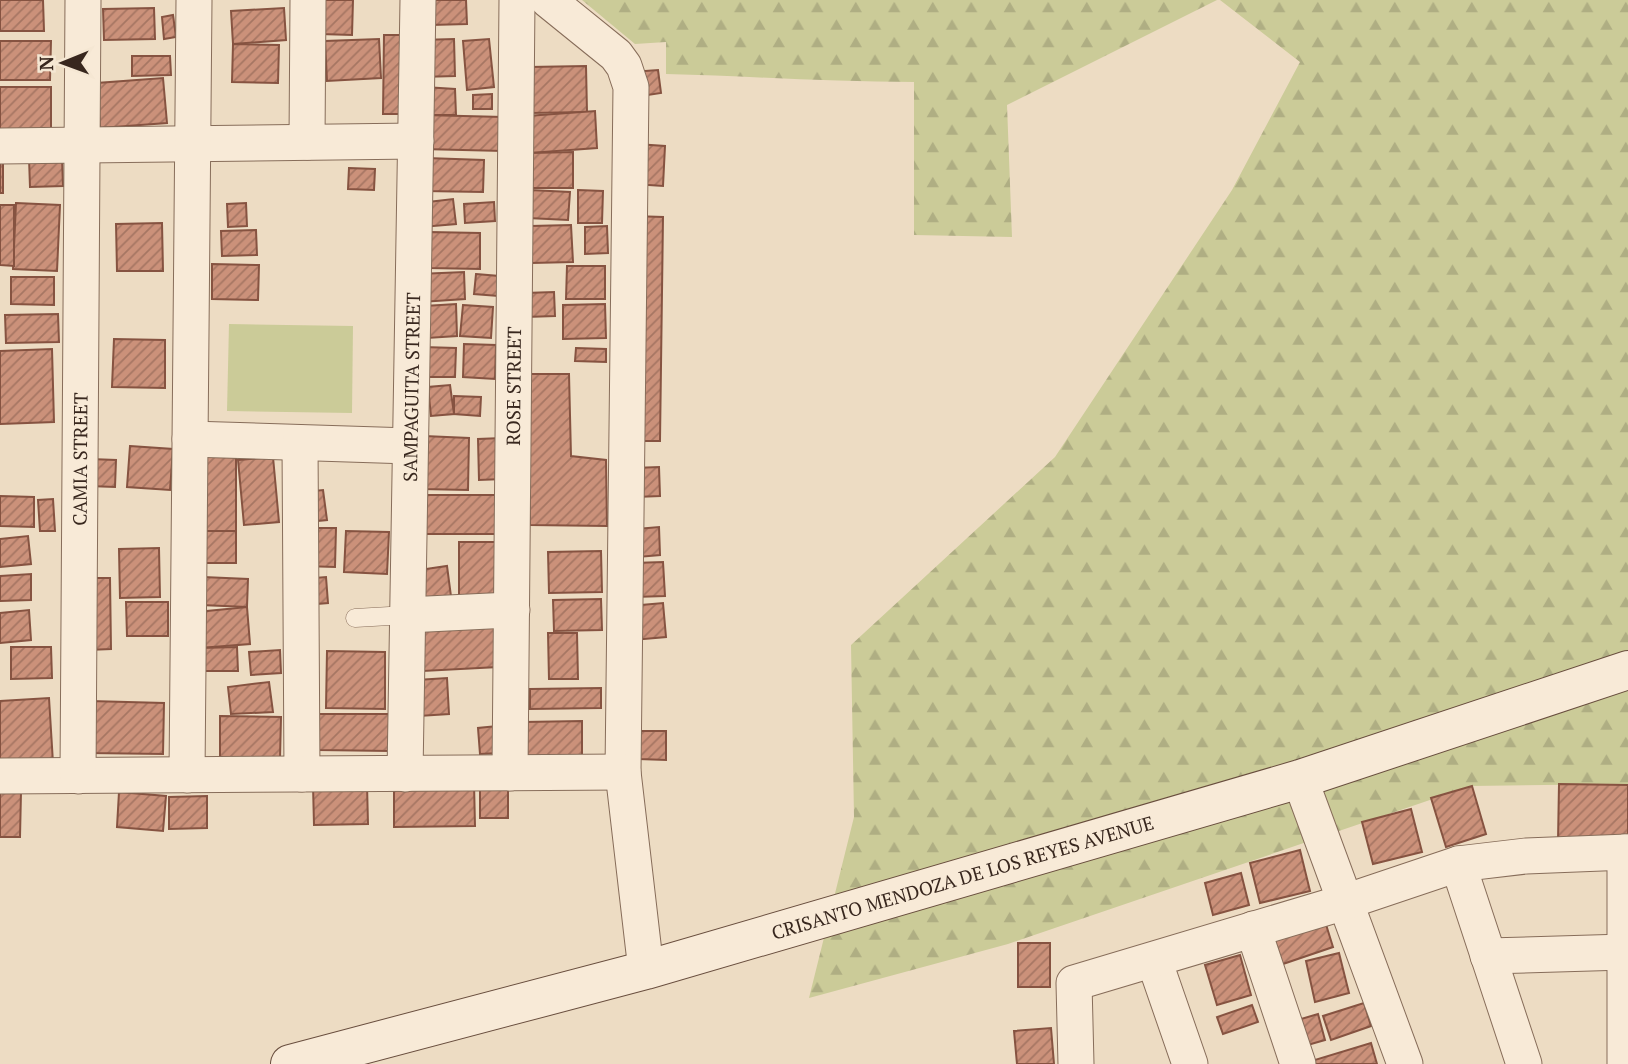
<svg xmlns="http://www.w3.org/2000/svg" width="1628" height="1064" font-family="'PT Serif',serif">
  <defs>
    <pattern id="forest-firs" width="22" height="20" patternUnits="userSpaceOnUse" patternTransform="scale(1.75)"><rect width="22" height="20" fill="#cbcb98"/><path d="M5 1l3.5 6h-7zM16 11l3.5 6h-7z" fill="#afae83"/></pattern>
    <pattern id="building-hatch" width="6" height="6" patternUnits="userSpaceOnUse" patternTransform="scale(1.75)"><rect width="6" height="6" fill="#cb917a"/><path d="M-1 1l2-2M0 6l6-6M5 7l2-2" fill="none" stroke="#a67663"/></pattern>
  </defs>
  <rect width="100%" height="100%" fill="#eddcc3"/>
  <polygon fill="#cbcb98" points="229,324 353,326 352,413 227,411"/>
  <g fill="url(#forest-firs)">
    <path d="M 582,0 L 1217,0 L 1007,105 L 1012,237 L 914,235 L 914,82 C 831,82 749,76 666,74 L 666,42 L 635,44 Z"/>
    <polygon points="1220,0 1628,0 1628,784 1471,786 1008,944 809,998 854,817 851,645 1055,457 1232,190 1300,62"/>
  </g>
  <g fill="url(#building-hatch)" stroke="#865341" stroke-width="2">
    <polygon points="0,0 43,0 44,31 0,31"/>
    <polygon points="320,0 353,0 352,35 320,34"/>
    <polygon points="431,0 466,0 467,24 431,25"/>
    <polygon points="154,8 155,39 104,40 103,9"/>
    <polygon points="284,8 286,40 233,44 231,11"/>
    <polygon points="173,15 176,37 164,39 162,17"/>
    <polygon points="384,35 403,35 401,114 383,114"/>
    <polygon points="379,39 381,78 327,81 325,41"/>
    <polygon points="454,39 455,76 421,77 420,40"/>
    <polygon points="489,39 494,87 467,90 463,41"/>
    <polygon points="0,41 51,41 50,80 0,80"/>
    <polygon points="233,44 279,45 278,83 232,82"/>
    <polygon points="132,56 170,56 171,75 132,76"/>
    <polygon points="586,66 587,112 531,113 529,67"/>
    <polygon points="658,70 661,93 634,97 632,72"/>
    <polygon points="163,78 167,123 100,128 97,83"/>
    <polygon points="0,87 51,87 51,134 0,133"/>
    <polygon points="424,87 455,89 456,115 423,115"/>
    <polygon points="492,94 492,109 473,109 473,95"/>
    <polygon points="595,111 597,148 530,153 527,116"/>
    <polygon points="423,115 503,117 503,151 422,149"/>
    <polygon points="636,144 665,146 663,186 634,184"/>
    <polygon points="573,152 573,188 531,188 530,153"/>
    <rect x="0" y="155" width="3" height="38"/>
    <polygon points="29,158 62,158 63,186 30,187"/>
    <polygon points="426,158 484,160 483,192 425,191"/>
    <polygon points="349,168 375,169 374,190 348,189"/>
    <polygon points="530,190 570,192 568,220 528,218"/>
    <polygon points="578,190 603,191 602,223 578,223"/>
    <polygon points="453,199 456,224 422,227 420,203"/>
    <polygon points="494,202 495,221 465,223 464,204"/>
    <polygon points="16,203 60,205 57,271 13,269"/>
    <polygon points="246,203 247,226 228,227 227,204"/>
    <polygon points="0,205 14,205 14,266 0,265"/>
    <polygon points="632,216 663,217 660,441 630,441"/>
    <polygon points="162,223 163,271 117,271 116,224"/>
    <polygon points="571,225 573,262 532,263 531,226"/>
    <polygon points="607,226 608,253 585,254 585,227"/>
    <polygon points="256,230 257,255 222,256 221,231"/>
    <polygon points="429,232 480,233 480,269 429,268"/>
    <polygon points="212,264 259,265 258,300 212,299"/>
    <polygon points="567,266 605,266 605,299 566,299"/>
    <polygon points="464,272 465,299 421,302 419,274"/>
    <polygon points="476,274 499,276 498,296 474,294"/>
    <polygon points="11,277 54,277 54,305 11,304"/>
    <polygon points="554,292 555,316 526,317 525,293"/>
    <polygon points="456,304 457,336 427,338 425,306"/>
    <polygon points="605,304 606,338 563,339 563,305"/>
    <polygon points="463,305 493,307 491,338 460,336"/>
    <polygon points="58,314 59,342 6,343 5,315"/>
    <polygon points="114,339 165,340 165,388 112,387"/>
    <polygon points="464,344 496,345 495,379 463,377"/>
    <polygon points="422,347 456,348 455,377 422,377"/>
    <polygon points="576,348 606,349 606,362 575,361"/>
    <polygon points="52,349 54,422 0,424 0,351"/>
    <polygon points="526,374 569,374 571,456 606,460 607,526 530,525"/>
    <polygon points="450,385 454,414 431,416 428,387"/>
    <polygon points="454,396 481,397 480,416 454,414"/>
    <polygon points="424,436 469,438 468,490 422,489"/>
    <polygon points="502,438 503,479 479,480 478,439"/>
    <polygon points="130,446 173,449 170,490 127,487"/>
    <rect x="204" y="456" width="32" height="75"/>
    <polygon points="273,457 279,522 244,525 238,460"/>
    <polygon points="90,459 116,460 115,487 89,486"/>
    <polygon points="659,467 660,496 636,497 634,468"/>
    <polygon points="323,490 327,520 308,522 305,492"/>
    <rect x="423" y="495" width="75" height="39"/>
    <polygon points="0,496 34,497 34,527 0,526"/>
    <polygon points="53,499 55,531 40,531 38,500"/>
    <polygon points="659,527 660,555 638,557 637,529"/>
    <polygon points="304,528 336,528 335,567 304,566"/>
    <rect x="204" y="531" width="32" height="32"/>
    <polygon points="346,531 389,532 387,574 344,572"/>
    <polygon points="28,536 31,564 0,567 0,539"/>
    <polygon points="459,542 496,542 496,602 459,601"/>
    <polygon points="159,548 160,597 120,598 119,549"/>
    <polygon points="601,551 602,592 549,593 548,552"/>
    <polygon points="663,562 665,596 634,597 633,563"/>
    <polygon points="447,566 452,604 417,609 412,571"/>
    <polygon points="31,574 31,600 0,601 0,576"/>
    <polygon points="203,577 248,579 247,607 201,605"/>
    <polygon points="326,577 328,603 305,605 303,579"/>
    <polygon points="86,578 110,578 111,649 88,650"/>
    <polygon points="601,599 602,630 554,631 553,600"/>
    <polygon points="126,602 168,602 168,636 127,636"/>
    <polygon points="663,603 666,637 633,640 630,606"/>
    <polygon points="247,607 250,644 200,648 197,612"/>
    <polygon points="29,610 31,640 0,643 0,613"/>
    <polygon points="495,621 498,667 423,671 421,625"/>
    <polygon points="548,633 577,633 578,679 549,679"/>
    <polygon points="11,647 51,647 52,678 11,679"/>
    <polygon points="237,647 238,671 200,671 200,648"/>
    <polygon points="280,650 281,673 251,675 249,652"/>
    <polygon points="327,651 385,652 385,709 326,708"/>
    <polygon points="447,678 449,714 419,716 417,680"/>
    <polygon points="269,682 273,712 231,714 228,687"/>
    <polygon points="601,688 601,708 530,709 530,689"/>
    <polygon points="49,698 53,763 0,767 0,701"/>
    <polygon points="90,701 164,703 163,754 89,753"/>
    <polygon points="318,714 390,714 390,751 318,750"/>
    <polygon points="220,716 281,717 280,759 220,757"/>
    <polygon points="582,721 582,756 524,757 523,722"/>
    <polygon points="497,726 499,753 480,754 478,728"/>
    <polygon points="639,731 666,731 666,760 639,759"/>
    <polygon points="474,783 475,826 394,827 394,784"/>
    <polygon points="367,784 368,824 314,825 313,785"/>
    <polygon points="1559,784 1628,785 1628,843 1558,842"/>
    <rect x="480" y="786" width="28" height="32"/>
    <polygon points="1472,786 1486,834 1446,847 1431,798"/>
    <polygon points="0,792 21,792 20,837 0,837"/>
    <polygon points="119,792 166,796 163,831 117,827"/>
    <polygon points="207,796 207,828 169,829 169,797"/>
    <polygon points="1411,809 1422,852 1373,864 1362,822"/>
    <polygon points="1300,850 1310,891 1260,903 1250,863"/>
    <polygon points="1241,873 1249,905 1213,915 1205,883"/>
    <polygon points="1324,918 1333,947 1268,969 1258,941"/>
    <rect x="1018" y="943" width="32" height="44"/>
    <polygon points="1339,953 1349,993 1315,1002 1306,961"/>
    <polygon points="1240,955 1251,995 1217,1005 1205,965"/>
    <polygon points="1364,1003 1371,1026 1331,1040 1323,1016"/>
    <polygon points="1252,1005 1258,1022 1223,1034 1217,1017"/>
    <polygon points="1318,1014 1325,1040 1297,1048 1291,1022"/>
    <polygon points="1051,1028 1054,1064 1017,1064 1014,1031"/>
    <polygon points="1371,1043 1377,1064 1309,1064 1308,1062"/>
  </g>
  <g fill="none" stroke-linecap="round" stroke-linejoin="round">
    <g stroke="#876d5a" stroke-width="19">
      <polyline id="lane" points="355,618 407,615"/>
    </g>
    <g stroke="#876d5a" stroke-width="37">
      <g id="street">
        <polyline points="548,0 616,55 624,66 631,87 623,772 646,970"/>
        <polyline points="307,142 308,0"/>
        <polyline points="0,146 416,141"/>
        <polyline points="190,439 410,446"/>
        <polyline points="300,443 302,774"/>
        <polyline points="407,615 512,610"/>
        <path id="s1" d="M 510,773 L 517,0"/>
        <path id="s2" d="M 405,774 L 418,0"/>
        <polyline points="187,775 194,0"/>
        <polyline points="0,776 623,772"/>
        <path id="s3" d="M 78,776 L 83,0"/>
        <polyline points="1300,779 1405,1064"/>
        <polyline points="1625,852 1625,1064"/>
        <polyline points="1458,864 1524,1064"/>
        <polyline points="1253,929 1298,1064"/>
        <polyline points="1488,956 1625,952"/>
        <polyline points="1154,960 1190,1064"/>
        <polyline points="1076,1064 1074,983 1345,902 1458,864 1526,856 1628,852"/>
      </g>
    </g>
    <g stroke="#694e3e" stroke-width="40">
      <g id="secondary">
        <path id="s4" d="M 290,1064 L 646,970 L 1300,779 L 1628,670"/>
      </g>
    </g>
    <use href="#lane" stroke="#f8ead7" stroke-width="18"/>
    <use href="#street" stroke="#f8ead7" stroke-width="35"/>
    <use href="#secondary" stroke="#f8ead7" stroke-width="38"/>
  </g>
  <g text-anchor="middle" stroke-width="6" stroke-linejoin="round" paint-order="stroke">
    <g font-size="19" fill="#38271e" stroke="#f5e7d3">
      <text dy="7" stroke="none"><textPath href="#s1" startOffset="387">ROSE STREET</textPath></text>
      <text dy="7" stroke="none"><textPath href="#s2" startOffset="387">SAMPAGUITA STREET</textPath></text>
      <text dy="7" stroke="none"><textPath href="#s3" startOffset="317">CAMIA STREET</textPath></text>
      <text dy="7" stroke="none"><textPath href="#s4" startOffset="698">CRISANTO MENDOZA DE LOS REYES AVENUE</textPath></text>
    </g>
  </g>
  <g transform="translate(63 63) rotate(269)" stroke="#f5e7d3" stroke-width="5" paint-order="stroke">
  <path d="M0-5L12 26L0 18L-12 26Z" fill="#38271e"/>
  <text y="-10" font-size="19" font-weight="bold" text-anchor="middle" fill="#38271e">N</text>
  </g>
</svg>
